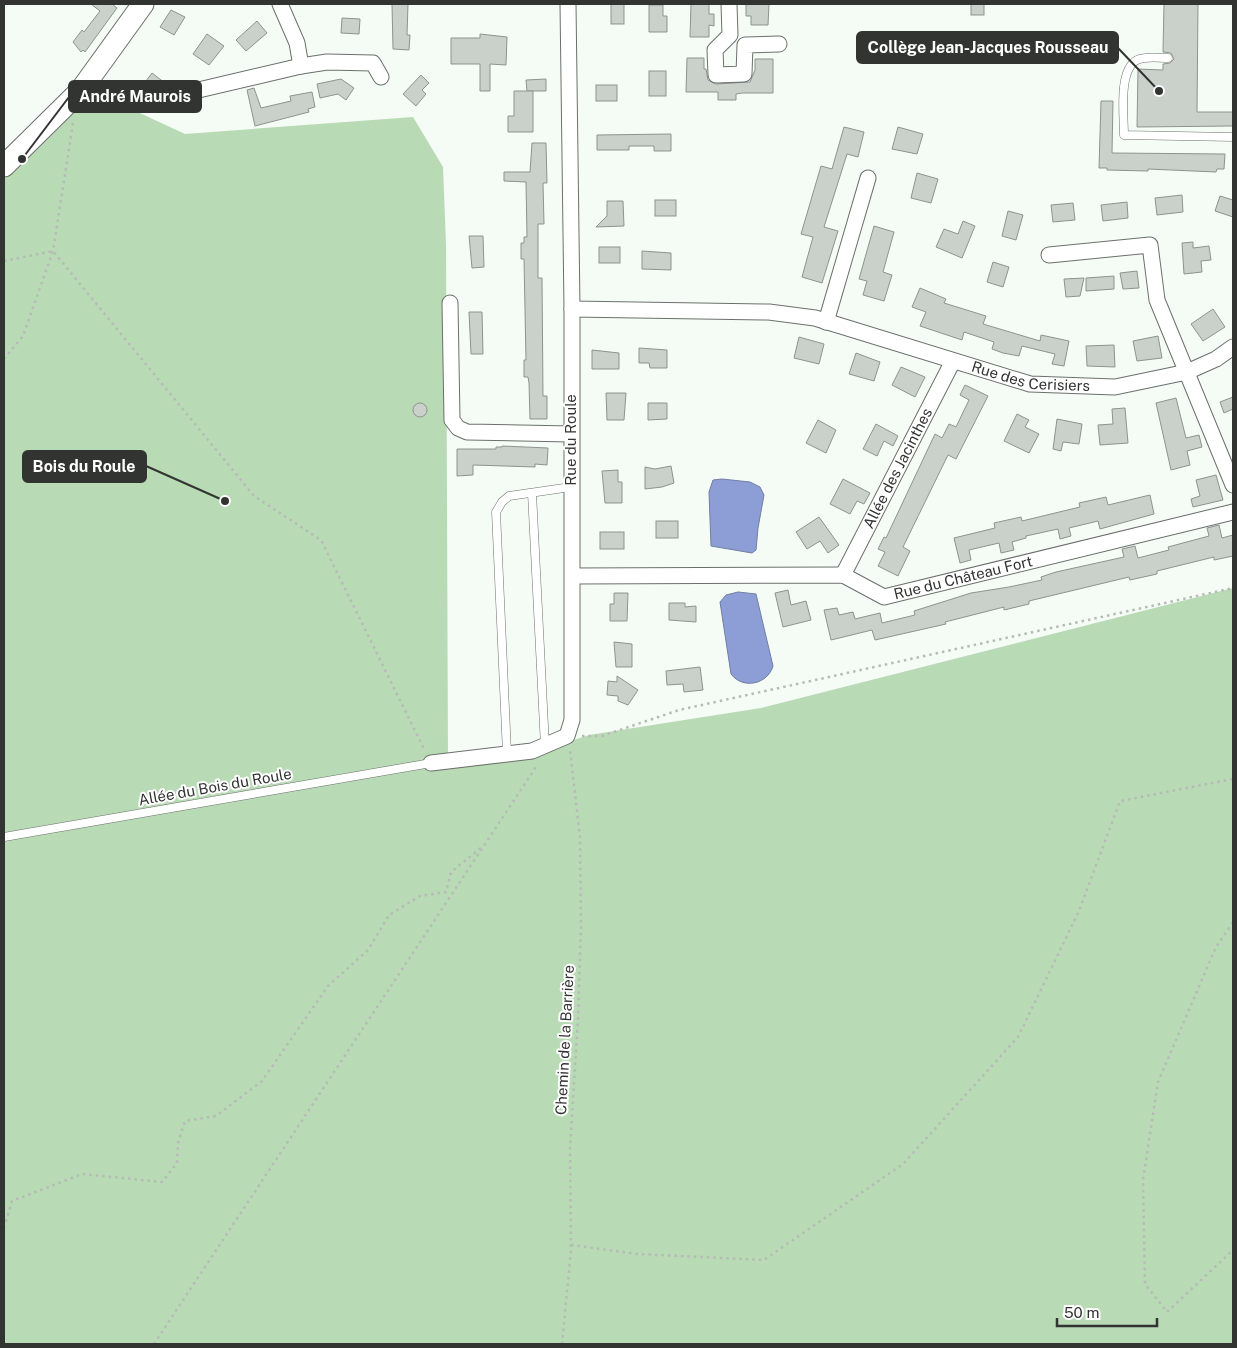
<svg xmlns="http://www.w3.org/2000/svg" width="1237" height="1348" font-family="'Public Sans',sans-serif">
  <rect width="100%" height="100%" fill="#f5fbf5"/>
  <polygon fill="#b8dab5" points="88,89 185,134 413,117 443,167 446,245 448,764 525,756 589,735 761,708 1233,588 1233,1344 4,1344 4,179"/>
  <g fill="#8c9ed5" stroke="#717ea4">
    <polygon points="722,479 750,482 760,487 764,495 758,528 756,550 752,553 711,546 709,492 713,480"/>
    <path d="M 738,592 L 756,594 L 773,666 C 768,684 743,690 731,674 L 720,602 L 726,595 Z"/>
  </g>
  <g fill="#cad0ca" stroke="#8e938e">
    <polygon points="91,4 112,4 117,8 85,52 83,50 81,52 73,42 82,30 84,32 100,11"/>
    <polygon points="392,4 408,4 407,35 410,35 409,50 393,49"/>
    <rect x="611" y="4" width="13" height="20"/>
    <polygon points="691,4 709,4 709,14 714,14 714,26 709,25 709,37 690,37"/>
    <polygon points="746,4 769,4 768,25 751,25 751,16 746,16"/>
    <rect x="971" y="4" width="13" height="11"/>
    <polygon points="1164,4 1198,4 1197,112 1233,112 1233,126 1137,127 1138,69 1163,70 1163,64 1170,63 1174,59 1171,53 1163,52"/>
    <polygon points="649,5 663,5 663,16 667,16 667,32 649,32"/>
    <polygon points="171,10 185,17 174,35 160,27"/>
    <polygon points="342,18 360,19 359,34 341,33"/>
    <polygon points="257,21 267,33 246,51 236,40"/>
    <polygon points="207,34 224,46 209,65 193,54"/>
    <polygon points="480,34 507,37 506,65 490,64 490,91 480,91 480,64 451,64 451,38 480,38"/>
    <polygon points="687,58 704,58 704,69 706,69 708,80 716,84 750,82 755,70 755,59 773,59 773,93 742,93 736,94 736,100 718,100 718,92 686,92"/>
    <rect x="649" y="71" width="17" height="25"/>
    <polygon points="152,73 165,83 153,99 140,89"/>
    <polygon points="421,75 429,83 422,90 426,94 416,106 403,94"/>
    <polygon points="341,79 354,88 346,100 338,94 320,98 317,84"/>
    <polygon points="546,79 546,91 527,91 526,80"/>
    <rect x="596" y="85" width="21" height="16"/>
    <polygon points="254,88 261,108 291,101 290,96 312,92 315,107 308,109 309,112 255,126 247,90"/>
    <polygon points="514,91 533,91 533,132 508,132 508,116 514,116"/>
    <polygon points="1101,101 1113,101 1112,153 1225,154 1224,169 1217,169 1216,172 1148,169 1148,171 1107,170 1107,168 1099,168"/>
    <polygon points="844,127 864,132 858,157 847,154 824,227 838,231 822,283 802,277 813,237 801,234 821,166 832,169"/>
    <polygon points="898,127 923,134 917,154 892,149"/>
    <polygon points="671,134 671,151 654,151 654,146 629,146 629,150 597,150 597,135"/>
    <polygon points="532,143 546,143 547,183 543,183 544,224 538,224 538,278 542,278 543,396 547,396 547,419 530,419 529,383 528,377 524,377 524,360 526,360 524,259 521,259 521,243 524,243 524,237 527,237 526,182 504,181 504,172 530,172"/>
    <polygon points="917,173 938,179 931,203 911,198"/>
    <polygon points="1182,195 1183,212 1157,215 1155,198"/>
    <polygon points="1220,196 1233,200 1233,217 1215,211"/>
    <rect x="655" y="200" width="21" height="16"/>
    <polygon points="607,201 623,201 624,226 596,227 607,216"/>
    <polygon points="1127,202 1128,218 1103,221 1101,205"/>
    <polygon points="1073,203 1075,220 1053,222 1051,205"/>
    <polygon points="1008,211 1023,215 1016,240 1002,236"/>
    <polygon points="963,221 975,226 962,258 936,247 944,229 958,234"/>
    <polygon points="874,226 894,232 883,272 892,275 884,301 863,295 867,281 859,279"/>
    <polygon points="469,236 483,236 484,267 472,268"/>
    <polygon points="1193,242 1193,248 1209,246 1211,260 1201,261 1202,272 1184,274 1182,243"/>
    <rect x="599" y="247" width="21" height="16"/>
    <polygon points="642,251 671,253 671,270 642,269"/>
    <polygon points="993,262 1009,267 1003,287 987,282"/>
    <polygon points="1137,271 1139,288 1123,289 1120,273"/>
    <polygon points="1114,276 1114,289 1086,291 1086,278"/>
    <polygon points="1084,278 1080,296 1066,297 1064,279"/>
    <polygon points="920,288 946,299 944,303 986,316 983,324 1040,341 1041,335 1069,341 1064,366 1052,364 1055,354 1022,346 1019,356 1003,353 992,349 994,342 964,332 962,340 920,326 926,312 912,307"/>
    <polygon points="1213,309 1225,327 1203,341 1191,324"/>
    <polygon points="469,312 482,312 483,354 471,354"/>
    <polygon points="1158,336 1162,358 1137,361 1133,341"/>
    <polygon points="799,337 824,344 819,364 794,358"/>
    <polygon points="1114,345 1115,367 1087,366 1086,346"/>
    <polygon points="639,348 667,350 667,368 650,368 649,363 639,363"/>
    <polygon points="592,350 619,353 619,369 592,369"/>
    <polygon points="856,353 880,362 874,381 849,374"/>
    <polygon points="901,367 925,377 915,397 892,385"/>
    <polygon points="965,385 988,396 956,459 948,455 903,547 910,551 898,576 878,566 885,552 878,549 884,537 886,538 935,434 942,438 949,424 956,427 969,400 960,395"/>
    <polygon points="606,393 626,393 624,420 607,420"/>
    <polygon points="1233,397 1233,409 1224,413 1220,402"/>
    <polygon points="1176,398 1186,438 1199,435 1202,447 1187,451 1190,465 1171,470 1156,403"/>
    <polygon points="648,403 667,403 667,419 648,420"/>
    <circle cx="420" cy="410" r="7"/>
    <polygon points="1125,408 1128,443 1100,445 1098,425 1113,424 1112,409"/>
    <polygon points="1017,414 1029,420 1025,427 1039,434 1029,453 1004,441"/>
    <polygon points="1057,419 1082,424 1079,444 1063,442 1061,451 1053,449"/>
    <polygon points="818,420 836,430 826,453 806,443"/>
    <polygon points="876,424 898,436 893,446 884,441 877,456 863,449"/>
    <polygon points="502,446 548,448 547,465 535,464 535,467 473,465 473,475 457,476 457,449 496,449 496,447 502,447"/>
    <polygon points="671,466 674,483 662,487 645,489 645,467 655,469"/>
    <polygon points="618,470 618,482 622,482 622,503 605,503 602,471"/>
    <polygon points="1216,475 1223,500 1193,507 1191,499 1200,496 1196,480"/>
    <polygon points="843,479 870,493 864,504 857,501 850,514 830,504"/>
    <polygon points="1150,495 1154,514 1100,529 1098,521 1069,528 1071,536 1060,539 1058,529 1026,536 1026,538 1012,542 1014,550 1001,553 999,543 969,550 971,560 960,563 954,538 995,528 994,523 1021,517 1022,521 1080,507 1079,503 1106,497 1108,505"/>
    <polygon points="819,517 839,545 828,553 820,541 807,549 796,532"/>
    <rect x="656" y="521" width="22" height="17"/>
    <polygon points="1219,525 1222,538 1233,535 1233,556 1214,560 1214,557 1157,571 1157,574 1130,580 1129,577 1029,601 1029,604 1004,610 1004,607 945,622 946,624 875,640 872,630 831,640 824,610 837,608 839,615 853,612 855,619 880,613 882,623 915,615 914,611 971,593 1009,587 1042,580 1041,577 1056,572 1124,557 1122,549 1135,546 1138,558 1169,550 1168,547 1209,536 1207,528"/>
    <rect x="600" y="532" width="24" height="17"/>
    <polygon points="788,590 791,605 806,601 811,620 783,627 775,593"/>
    <polygon points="614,593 628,593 627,621 610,621 610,604 614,604"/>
    <polygon points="669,603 685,603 685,607 696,606 696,622 669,620"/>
    <polygon points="614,642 632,644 632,667 616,667"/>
    <polygon points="700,667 703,690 684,692 683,684 667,685 666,671"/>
    <polygon points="617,676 638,690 628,705 618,701 618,696 607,695 608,681 617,682"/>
  </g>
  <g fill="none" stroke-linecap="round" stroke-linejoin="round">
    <g stroke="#6b706b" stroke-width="9">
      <g id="lane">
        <path d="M 1168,58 C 1158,58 1146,56 1137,60 C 1118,70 1124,116 1124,135 L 1233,137"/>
        <polyline points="532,493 545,746"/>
        <polyline points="507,753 496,512 502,502 509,496 571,487"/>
        <polyline points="4,837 431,763"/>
      </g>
    </g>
    <g stroke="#6b706b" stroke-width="17">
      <g id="street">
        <polyline points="280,4 297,43 301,66 327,62 373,63 381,77"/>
        <polyline points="729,4 730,35 715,50 716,75 744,74 745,45 779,44"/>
        <polyline points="190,92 301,66"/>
        <polyline points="1049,255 1150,245 1157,300 1233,485"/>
        <polyline points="450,303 452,420 458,428 467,432 571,434"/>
        <path id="s1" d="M 572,309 L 769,312 L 815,318 L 1030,384 L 1115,387 L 1187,372 L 1216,359 L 1233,347"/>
        <polyline points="826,322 868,178"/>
        <path id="s2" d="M 843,575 L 953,361"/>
        <path id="s3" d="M 573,576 L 843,575 L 884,597 L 1233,512"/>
        <polyline points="431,763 532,751 567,736 572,720 572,309 568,4"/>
      </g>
    </g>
    <g stroke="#6b706b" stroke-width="23">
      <polyline id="secondary" points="4,166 81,90 143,4"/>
    </g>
    <g stroke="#b6bbb6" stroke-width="2.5" stroke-dasharray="2.5 4" stroke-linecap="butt">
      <polyline points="4,261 53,251 254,496 321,540 425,751"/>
      <polyline points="4,359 23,336 53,251 73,123"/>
      <polyline points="582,736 602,736 679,710 1233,588"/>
      <polyline points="1233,922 1216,947 1158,1082 1143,1180 1145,1284 1167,1312 1233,1250"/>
      <polyline points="4,1228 12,1201 82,1174 162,1182 177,1163 178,1143 185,1121 216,1116 262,1081 328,986 368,950 389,915 420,896 446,892 451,872 482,847"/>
      <polyline points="571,1245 638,1254 764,1260 903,1164 1018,1037 1079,911 1120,801 1233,779"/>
      <polyline points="154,1344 538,764"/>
      <polyline points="562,1344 571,1250 570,1148 578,1018 581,927 580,837 570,750"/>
    </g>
    <use href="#lane" stroke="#fff" stroke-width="8"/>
    <use href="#street" stroke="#fff" stroke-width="15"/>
    <use href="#secondary" stroke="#fff" stroke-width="21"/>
  </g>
  <g text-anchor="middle" stroke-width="4" stroke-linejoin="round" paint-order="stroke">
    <g font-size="15" fill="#323432" stroke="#fff">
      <text dy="5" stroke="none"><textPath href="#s1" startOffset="468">Rue des Cerisiers</textPath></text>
      <text transform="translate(571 440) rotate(-90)" y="5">Rue du Roule</text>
      <text dy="5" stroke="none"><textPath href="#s2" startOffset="120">Allée des Jacinthes</textPath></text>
      <text dy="5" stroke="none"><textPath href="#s3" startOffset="398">Rue du Château Fort</textPath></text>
      <text transform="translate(215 787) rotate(-10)" y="5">Allée du Bois du Roule</text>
      <text transform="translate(565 1040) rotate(-87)" y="5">Chemin de la Barrière</text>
    </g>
  </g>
  <path fill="none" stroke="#323432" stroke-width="2" d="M1159 91L1118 48M22 159L69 97M225 501L146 466"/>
  <g fill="#323432" stroke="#fff" stroke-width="2">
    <circle cx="1159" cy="91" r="5"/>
    <circle cx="22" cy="159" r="5"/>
    <circle cx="225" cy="501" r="5"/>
  </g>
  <g fill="#323432" stroke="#323432" stroke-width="2">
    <rect x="857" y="32" width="261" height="31" rx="5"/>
    <rect x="69" y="81" width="132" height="31" rx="5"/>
    <rect x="23" y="451" width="123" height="31" rx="5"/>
  </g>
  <g font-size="16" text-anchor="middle" font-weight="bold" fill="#fff">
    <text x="988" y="53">Collège Jean-Jacques Rousseau</text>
    <text x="135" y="102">André Maurois</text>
    <text x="84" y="472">Bois du Roule</text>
  </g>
  <rect width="1237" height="1348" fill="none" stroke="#323432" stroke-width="10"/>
  <path d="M1057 1318v8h100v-8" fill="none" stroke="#323432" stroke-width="2.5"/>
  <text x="1064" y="1318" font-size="15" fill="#323432" stroke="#ffffff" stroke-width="4" paint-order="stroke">50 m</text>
</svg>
